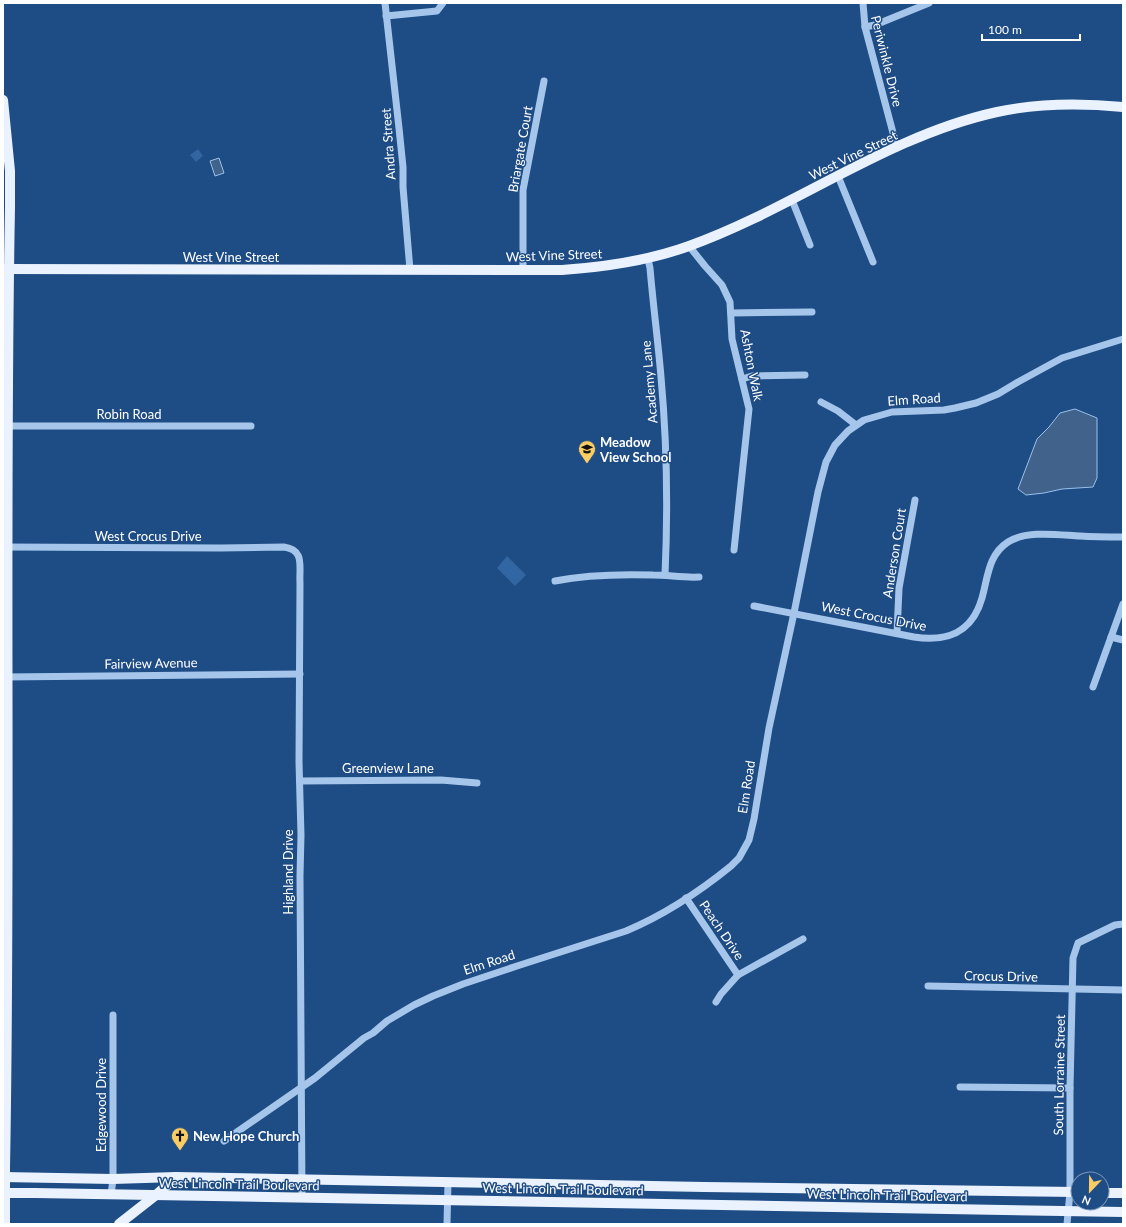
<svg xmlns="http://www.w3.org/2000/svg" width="1126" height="1227" font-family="Lato,sans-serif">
  <rect width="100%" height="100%" fill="#1e4c85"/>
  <g fill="#3166a2">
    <polygon points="198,149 203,156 196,162 190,155"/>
    <polygon points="507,556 526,575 515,586 497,568"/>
  </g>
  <g fill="#40628b" stroke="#99c1ec">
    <polygon points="219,158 224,173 215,176 210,161"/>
    <polygon points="1075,409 1097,418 1097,478 1093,487 1062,489 1044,493 1026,495 1018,489 1037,439 1049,427 1060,413"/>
  </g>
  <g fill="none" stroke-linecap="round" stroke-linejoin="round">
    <g stroke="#a5c6ea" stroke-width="7">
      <polyline points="385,3 399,128 403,167 403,187 410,270"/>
      <polyline points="863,3 865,27 897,148"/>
      <polyline points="386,16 437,11 443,3"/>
      <polyline points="865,27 875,25 929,3"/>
      <polyline points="838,176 873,262"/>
      <polyline points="792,200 810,245"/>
      <polyline points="689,246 705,266 722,285 730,302 732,339 749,409 734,550"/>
      <path d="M 648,259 L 650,268 C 653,304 658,341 661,377 C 667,443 668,510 665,575"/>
      <polyline points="523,270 523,190 544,81"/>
      <polyline points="731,313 812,312"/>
      <polyline points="742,379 752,376 805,375"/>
      <polyline points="821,402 838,411 856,425"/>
      <polyline points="3,426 251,426"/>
      <path d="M 3,547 L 221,548 L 284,547 C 305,550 299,566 300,583 L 299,762 L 301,835 L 300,876 L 302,1198"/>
      <path d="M 555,581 C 585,575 622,574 653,575 C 668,575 684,578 699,577"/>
      <path d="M 754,606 L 914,637 C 947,642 972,633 982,598 C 988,577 988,555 1008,542 C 1027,530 1059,535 1080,536 C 1095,537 1109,537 1123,537"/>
      <polyline points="897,633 899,588 915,500"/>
      <polyline points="1111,637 1123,640"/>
      <polyline points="4,677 300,674"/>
      <polyline points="1093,687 1123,604"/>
      <polyline points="300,781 441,780 477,783"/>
      <polyline points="686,898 738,975"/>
      <polyline points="928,986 1123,990"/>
      <polyline points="716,1002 721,994 738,975 803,939"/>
      <polyline points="960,1087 1070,1088"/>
      <path d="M 224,1141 L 315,1078 L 364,1038 L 373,1033 L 387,1021 L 414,1005 L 433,996 L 463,984 L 517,966 L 626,931 C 664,915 699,892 731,866 L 739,858 L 749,840 L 754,819 L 769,728 L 794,613 L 818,492 L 826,462 L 835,445 L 848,431 L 864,420 L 892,412 L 944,410 L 955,408 L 976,403 L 998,394 L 1018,382 L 1062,358 L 1123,339"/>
      <polyline points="111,1195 113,1179 113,1015"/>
      <polyline points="447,1224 448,1182"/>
      <polyline points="1067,1224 1070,1192 1070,1088 1073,958 1078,943 1115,925 1123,924"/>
    </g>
    <g stroke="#e9f2fe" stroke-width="10">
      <path d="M 3,100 L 10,171 L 10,207 C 4,527 11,848 5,1168 L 5,1224"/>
      <path d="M 3,269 L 562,270 C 605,267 648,261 689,246 C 793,209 887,136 997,112 C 1038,103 1081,103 1123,107"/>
      <polyline points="3,1177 113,1179 176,1177 704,1187 1078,1192"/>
      <polyline points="3,1193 35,1193 1123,1212"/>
      <polyline points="1102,1193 1123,1193"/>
      <polyline points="119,1224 156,1195 176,1177"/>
    </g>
  </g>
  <defs>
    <g id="school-pin" transform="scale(0.9)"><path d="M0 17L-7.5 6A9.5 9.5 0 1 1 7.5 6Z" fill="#f9cc64" stroke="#1e4c85"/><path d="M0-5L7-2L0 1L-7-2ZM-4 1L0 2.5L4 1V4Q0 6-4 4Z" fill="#111"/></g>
    <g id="church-pin" transform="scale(0.9)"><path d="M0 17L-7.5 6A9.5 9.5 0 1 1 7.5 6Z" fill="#f9cc64" stroke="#1e4c85"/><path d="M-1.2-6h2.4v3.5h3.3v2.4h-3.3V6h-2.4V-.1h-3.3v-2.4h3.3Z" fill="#111"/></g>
  </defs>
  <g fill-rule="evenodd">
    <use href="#school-pin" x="587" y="449"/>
    <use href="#church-pin" x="180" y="1136"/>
  </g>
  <g text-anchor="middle" stroke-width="3" stroke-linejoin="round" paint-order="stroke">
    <g font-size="13" fill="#fff" stroke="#1e4c85">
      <text transform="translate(887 61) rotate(76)" y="5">Periwinkle Drive</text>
      <text transform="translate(388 144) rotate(-94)" y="5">Andra Street</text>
      <text transform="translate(520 149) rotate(-80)" y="5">Briargate Court</text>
      <text transform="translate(853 155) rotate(-26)" y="5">West Vine Street</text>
      <text transform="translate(554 255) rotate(-2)" y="5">West Vine Street</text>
      <text x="231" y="262">West Vine Street</text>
      <text transform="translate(752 365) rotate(79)" y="5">Ashton Walk</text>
      <text transform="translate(649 382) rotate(-95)" y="5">Academy Lane</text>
      <text transform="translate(914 399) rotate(-4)" y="5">Elm Road</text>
      <text x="129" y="419">Robin Road</text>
      <text x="148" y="541">West Crocus Drive</text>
      <text transform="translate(894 553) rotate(-81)" y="5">Anderson Court</text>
      <text transform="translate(874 616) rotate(11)" y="5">West Crocus Drive</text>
      <text transform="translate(151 663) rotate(-1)" y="5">Fairview Avenue</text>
      <text x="388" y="773">Greenview Lane</text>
      <text transform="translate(746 787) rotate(-81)" y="5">Elm Road</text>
      <text transform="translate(288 872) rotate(-90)" y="5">Highland Drive</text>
      <text transform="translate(722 930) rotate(56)" y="5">Peach Drive</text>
      <text transform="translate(489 962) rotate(-18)" y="5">Elm Road</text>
      <text transform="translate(1001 976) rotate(1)" y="5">Crocus Drive</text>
      <text transform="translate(1059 1075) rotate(-89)" y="5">South Lorraine Street</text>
      <text transform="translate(101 1105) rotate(-90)" y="5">Edgewood Drive</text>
      <text transform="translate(239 1184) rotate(1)" y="5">West Lincoln Trail Boulevard</text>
      <text transform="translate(563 1189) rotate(1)" y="5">West Lincoln Trail Boulevard</text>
      <text transform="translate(887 1195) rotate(1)" y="5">West Lincoln Trail Boulevard</text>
    </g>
    <g font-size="13" font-weight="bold" fill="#fff" stroke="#1e4c85" text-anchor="start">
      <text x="600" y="447">Meadow<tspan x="600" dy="15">View School</tspan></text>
      <text x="193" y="1141">New Hope Church</text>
    </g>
  </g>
  <rect width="1126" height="1227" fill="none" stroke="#ffffff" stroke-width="8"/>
  <g transform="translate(1090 1191) rotate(202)"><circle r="19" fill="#1e4c85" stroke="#7894b6"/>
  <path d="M0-3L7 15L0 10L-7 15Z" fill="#f9cc64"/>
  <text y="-6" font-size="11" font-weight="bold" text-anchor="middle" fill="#ffffff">N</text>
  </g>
  <path d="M982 34v6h98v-6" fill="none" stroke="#ffffff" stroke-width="2"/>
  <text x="988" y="34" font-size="12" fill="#ffffff" stroke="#1e4c85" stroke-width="3" paint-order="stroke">100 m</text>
</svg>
